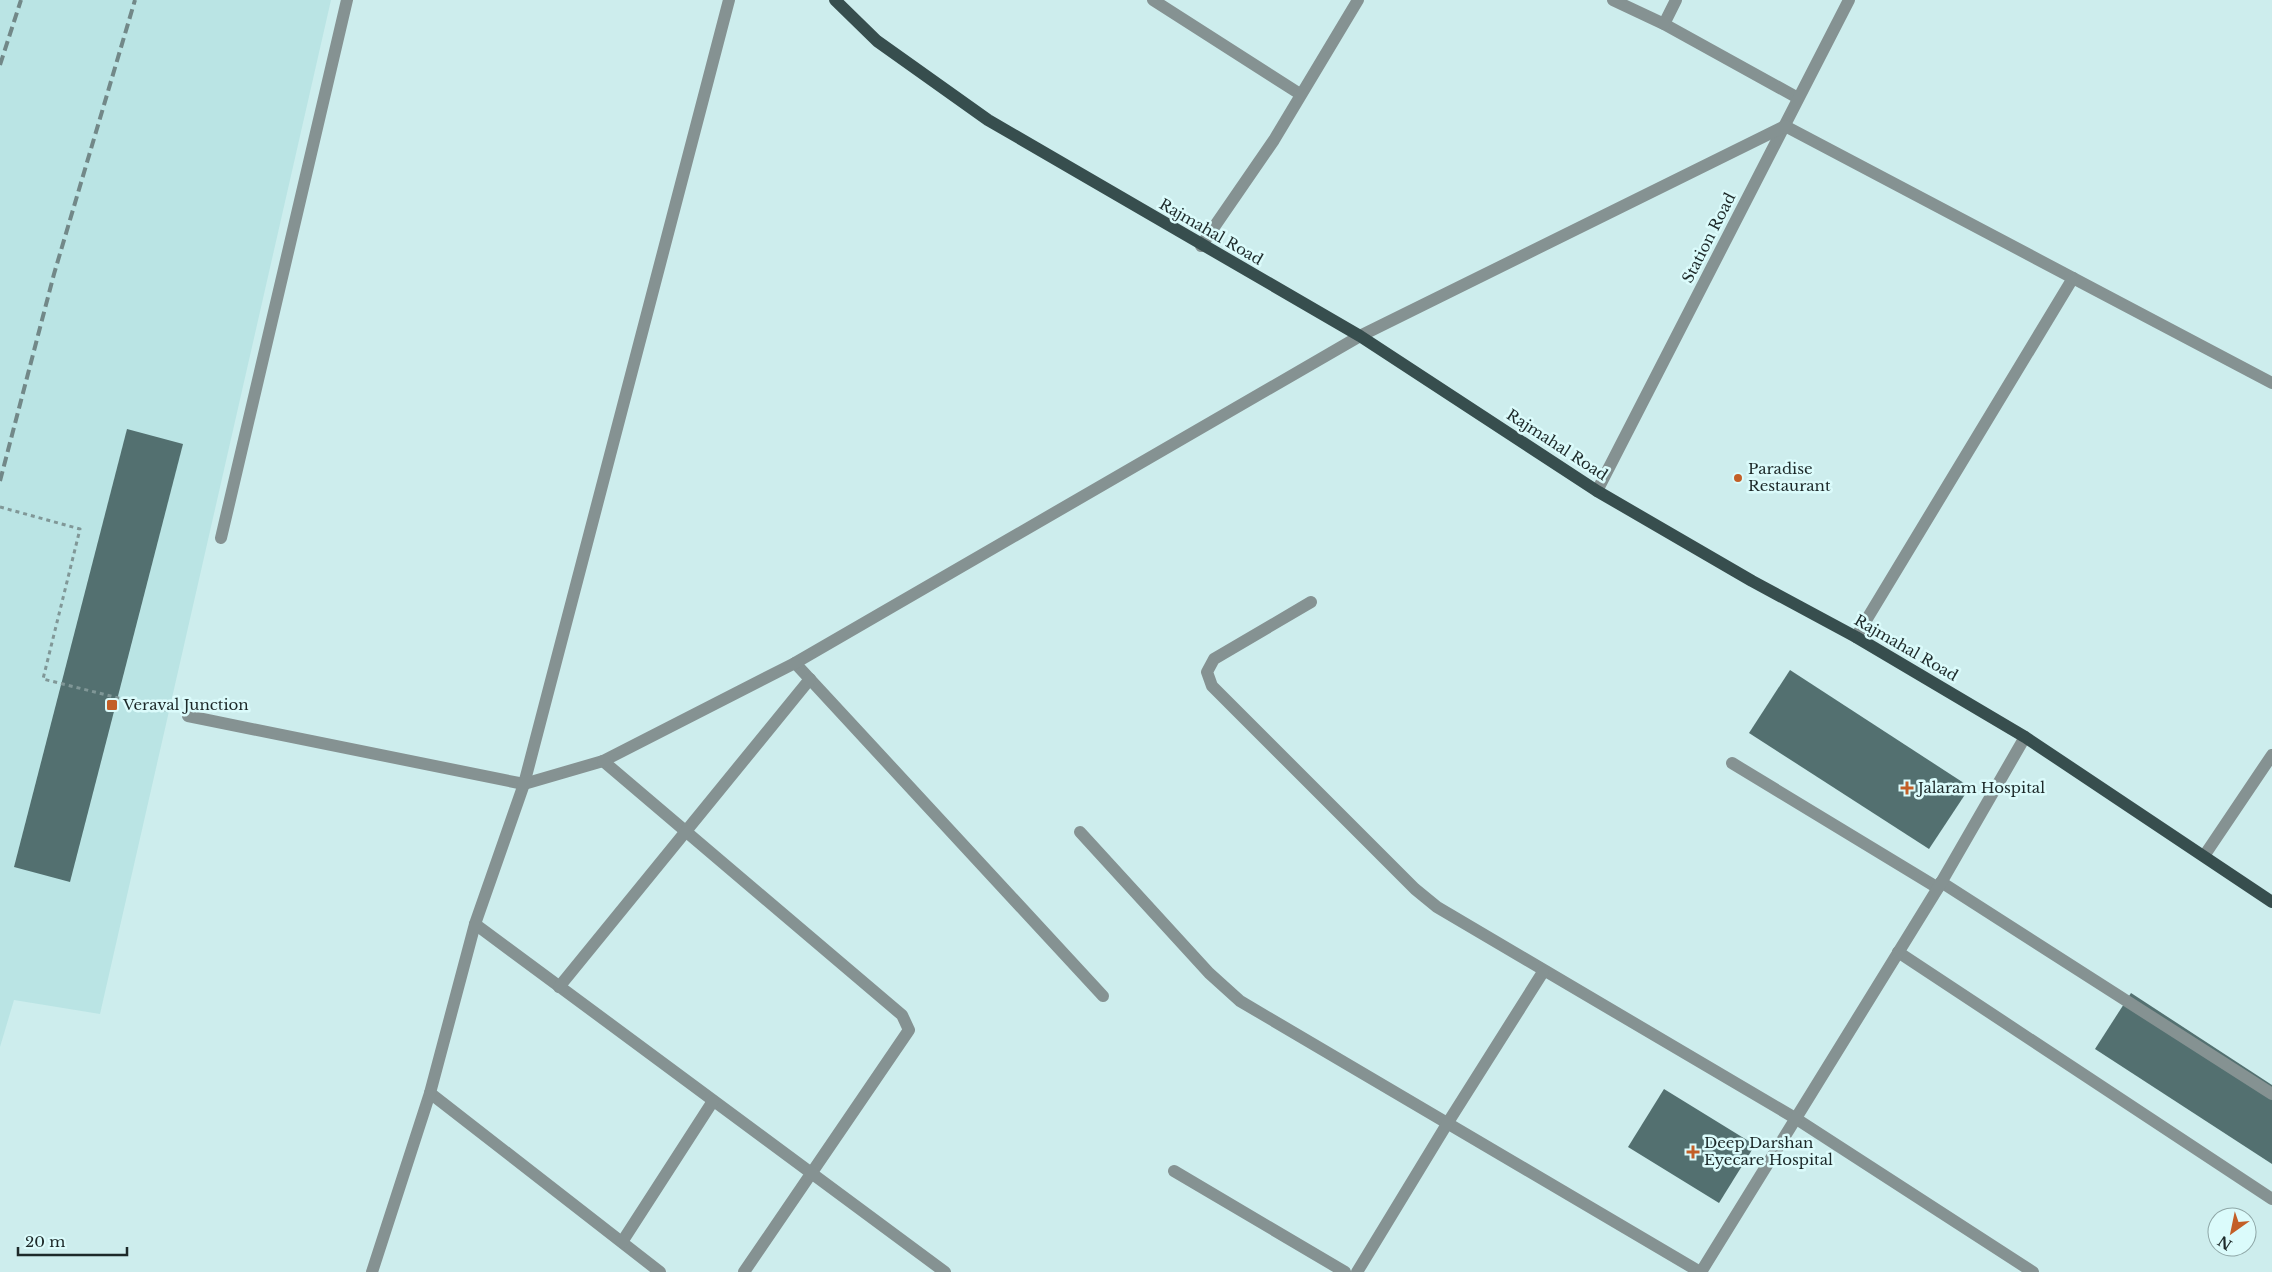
<svg xmlns="http://www.w3.org/2000/svg" width="2272" height="1272" font-family="'Libre Baskerville',serif">
  <rect width="100%" height="100%" fill="#cdeded"/>
  <polygon fill="#bae4e4" points="0,0 331,0 100,1014 14,1000 0,1047"/>
  <g fill="#537070">
    <polygon points="127,429 183,444 70,882 14,867"/>
    <polygon points="1790,670 1970,787 1929,849 1749,733"/>
    <polygon points="2131,993 2272,1085 2272,1164 2095,1049"/>
    <polygon points="1664,1089 1755,1145 1719,1203 1628,1147"/>
  </g>
  <g fill="none" stroke-linecap="round" stroke-linejoin="round">
    <polyline stroke="#809797" stroke-width="3" stroke-dasharray="4 4" stroke-linecap="butt" points="0,507 80,529 43,679 166,710"/>
    <g stroke="#859292" stroke-width="12">
      <polyline points="1153,0 1300,94"/>
      <polyline points="1613,0 1664,24 1798,98"/>
      <polyline points="1664,24 1676,0"/>
      <polyline points="1201,246 1274,140 1358,0"/>
      <polyline points="1597,491 1849,0"/>
      <polyline points="221,538 347,0"/>
      <polyline points="1311,602 1214,659 1207,672 1212,686 1415,889 1437,907 1795,1118 2033,1272"/>
      <polyline points="1856,637 2073,278"/>
      <polyline points="795,663 1103,996"/>
      <polyline points="188,716 524,784 603,761 795,663 1360,336 1785,126 2272,383"/>
      <polyline points="603,761 902,1015 909,1030 744,1272"/>
      <polyline points="1732,763 1938,888"/>
      <polyline points="1080,832 1209,973 1240,1001 1700,1272"/>
      <polyline points="2204,856 2272,755"/>
      <polyline points="1941,882 2272,1094"/>
      <polyline points="475,924 945,1272"/>
      <polyline points="1898,952 2272,1199"/>
      <polyline points="559,987 810,679"/>
      <polyline points="430,1093 660,1272"/>
      <polyline points="1174,1171 1345,1272"/>
      <polyline points="622,1242 713,1101"/>
      <polyline points="372,1272 430,1093 475,924 524,784 729,0"/>
      <polyline points="1357,1272 1447,1124 1543,972"/>
      <polyline points="1701,1272 1938,888 2025,737"/>
    </g>
    <polyline stroke="#374e4e" stroke-width="12" points="835,0 877,41 988,120 1360,336 1597,491 1752,581 1856,637 2025,737 2272,902"/>
    <g stroke="#728888" stroke-width="4" stroke-dasharray="10 5" stroke-linecap="butt">
      <polyline points="0,65 21,0"/>
      <polyline points="0,481 54,274 135,0"/>
    </g>
  </g>
  <g fill="#c35f27" stroke="#dbfbfb" stroke-width="2">
    <circle cx="1738" cy="478" r="5"/>
    <rect x="106" y="699" width="12" height="12" rx="2.5"/>
    <path d="M1904.5 780.5h5v5h5v5h-5v5h-5v-5h-5v-5h5z"/>
    <path d="M1690.5 1144.5h5v5h5v5h-5v5h-5v-5h-5v-5h5z"/>
  </g>
  <g text-anchor="middle" stroke-width="5" stroke-linejoin="round" paint-order="stroke">
    <g font-size="15" fill="#1d2929" stroke="#dbfbfb">
      <text transform="translate(1211 232) rotate(30)" y="5">Rajmahal Road</text>
      <text transform="translate(1709 238) rotate(-63)" y="5">Station Road</text>
      <text transform="translate(1557 445) rotate(33)" y="5">Rajmahal Road</text>
      <text transform="translate(1906 648) rotate(30)" y="5">Rajmahal Road</text>
    </g>
    <g font-size="15" fill="#1d2929" stroke="#dbfbfb" text-anchor="start">
      <text x="1748" y="474">Paradise<tspan x="1748" dy="17">Restaurant</tspan></text>
      <text x="123" y="710">Veraval Junction</text>
      <text x="1918" y="793">Jalaram Hospital</text>
      <text x="1704" y="1148">Deep Darshan<tspan x="1704" dy="17">Eyecare Hospital</tspan></text>
    </g>
  </g>
  <g transform="translate(2232 1232) rotate(213)"><circle r="24" fill="#dbfbfb" stroke="#8fa7a7"/>
  <path d="M0-4L9 19L0 12L-9 19Z" fill="#c35f27"/>
  <text y="-8" font-size="14" font-weight="bold" text-anchor="middle" fill="#1d2929">N</text>
  </g>
  <path d="M18 1247v8h109v-8" fill="none" stroke="#1d2929" stroke-width="2.5"/>
  <text x="25" y="1247" font-size="15" fill="#1d2929" stroke="#dbfbfb" stroke-width="4" paint-order="stroke">20 m</text>
</svg>
